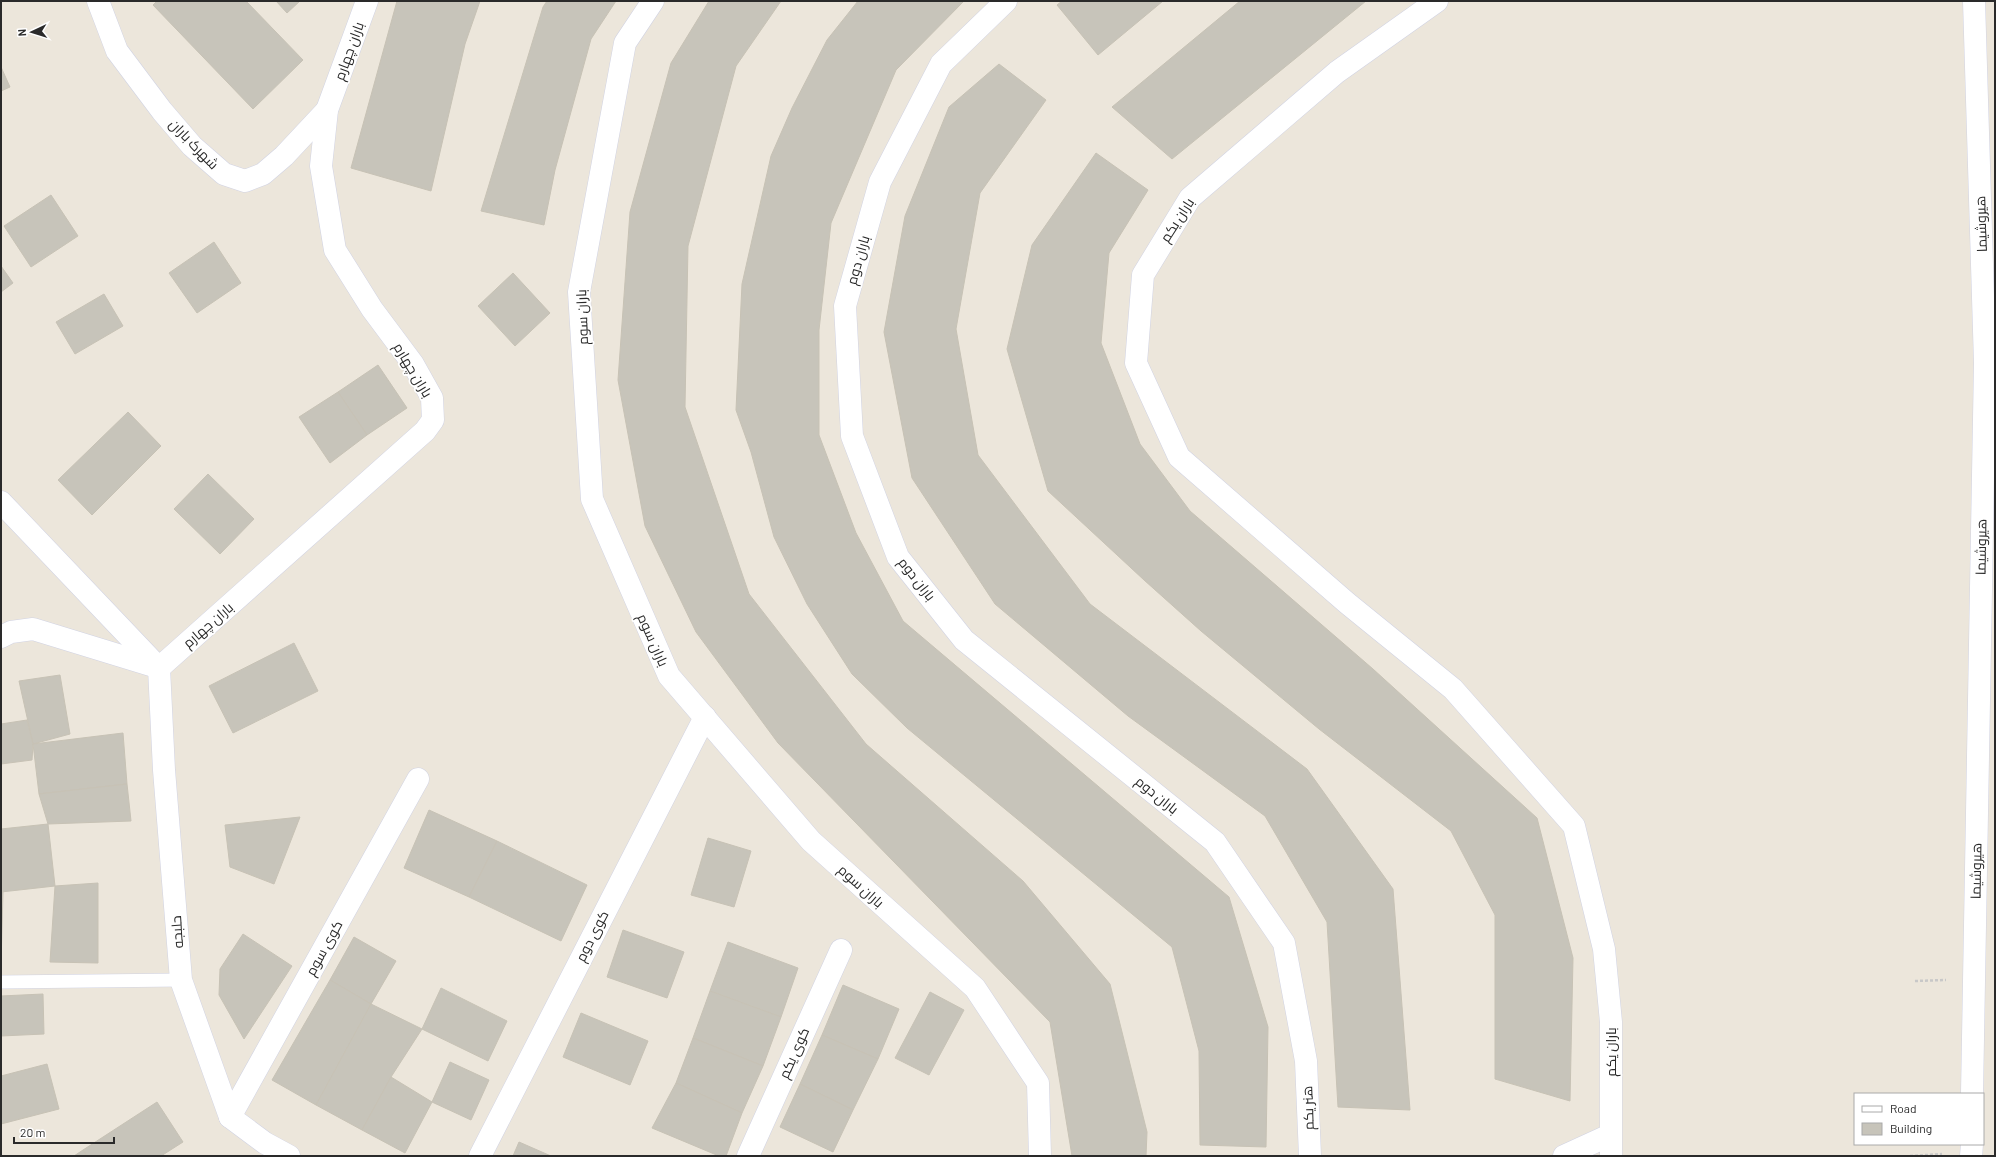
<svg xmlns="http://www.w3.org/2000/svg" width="1996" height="1157" font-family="Barlow,Cairo,sans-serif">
  <rect width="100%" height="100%" fill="#ece6db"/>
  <g fill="#c7c4ba" stroke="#c7c2b5">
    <polygon points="157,1 246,1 303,60 253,109 153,5"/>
    <polygon points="276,1 300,1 287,13"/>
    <polygon points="397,1 480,1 465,44 431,191 351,168"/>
    <polygon points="547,1 616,1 591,39 555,170 544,225 481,211 543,7"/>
    <polygon points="709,1 781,1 736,66 688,246 685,407 749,594 866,744 1023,881 1110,984 1147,1132 1146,1156 1072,1156 1050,1022 778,743 696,632 645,526 618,380 630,212 671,63"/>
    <polygon points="858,1 964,1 896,70 831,223 819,330 819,435 856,533 903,621 1229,897 1268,1027 1266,1147 1200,1145 1199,1051 1172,947 907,728 852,674 807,604 774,537 751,452 736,410 742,284 771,156 792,108 827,40"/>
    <polygon points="1062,1 1163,1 1098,55 1057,5"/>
    <polygon points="1240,1 1366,1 1172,159 1112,107"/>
    <polygon points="999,64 1046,100 980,193 956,329 978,455 1090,604 1307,769 1393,889 1410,1110 1338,1107 1327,922 1265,816 1128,716 995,604 912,478 884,332 905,216 949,107"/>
    <polygon points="1,67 10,87 1,91"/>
    <polygon points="1096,153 1148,190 1109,253 1101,343 1140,444 1190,511 1373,669 1537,818 1573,958 1570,1101 1495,1079 1495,915 1451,831 1319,729 1201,631 1144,580 1048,491 1007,349 1032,245"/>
    <polygon points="51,195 78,236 31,267 4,226"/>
    <polygon points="214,242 241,283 197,313 169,273"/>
    <polygon points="1,266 13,283 1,292"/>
    <polygon points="513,273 550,313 515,346 478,306"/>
    <polygon points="104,294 123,326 75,354 56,322"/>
    <polygon points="378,365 407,408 367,435 338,392"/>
    <polygon points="338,392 367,435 330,463 299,417"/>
    <polygon points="128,412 161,446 92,515 58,480"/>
    <polygon points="208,474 254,519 220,554 174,509"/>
    <polygon points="294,643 318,691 233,733 209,686"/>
    <polygon points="60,675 70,734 33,744 19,681"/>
    <polygon points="27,720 33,744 32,760 1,764 1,724"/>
    <polygon points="123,733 127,784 39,794 33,744"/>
    <polygon points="127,784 131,821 48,824 39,794"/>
    <polygon points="429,810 497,841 469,897 404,868"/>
    <polygon points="300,817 274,884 230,867 225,825"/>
    <polygon points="48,824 55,886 1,892 1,829"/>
    <polygon points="708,838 751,851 734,907 691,895"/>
    <polygon points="497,841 587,885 561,941 469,897"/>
    <polygon points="98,883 98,963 50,962 55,886"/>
    <polygon points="3,891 1,964 1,892"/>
    <polygon points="623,930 684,952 667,998 607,977"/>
    <polygon points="243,934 292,966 244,1039 219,995 220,969"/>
    <polygon points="354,937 396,961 371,1004 330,980"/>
    <polygon points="728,942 798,968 781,1017 710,991"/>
    <polygon points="330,980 371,1004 316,1105 272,1080"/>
    <polygon points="843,985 899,1009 878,1059 822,1035"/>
    <polygon points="441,988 507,1021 488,1061 422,1029"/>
    <polygon points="710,991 781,1017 763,1066 693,1038"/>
    <polygon points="930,992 964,1010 929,1075 895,1058"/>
    <polygon points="43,994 44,1034 1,1036 1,996"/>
    <polygon points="371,1004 422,1029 391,1077 362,1130 316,1105"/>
    <polygon points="581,1013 648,1041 630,1085 563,1057"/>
    <polygon points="822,1035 878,1059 853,1110 800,1084"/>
    <polygon points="693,1038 763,1066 742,1113 676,1083"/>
    <polygon points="450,1062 489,1080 471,1120 432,1102"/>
    <polygon points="47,1064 59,1109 1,1124 1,1076"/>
    <polygon points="391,1077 432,1102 405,1153 362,1130"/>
    <polygon points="676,1083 742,1113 726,1156 719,1156 652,1128"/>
    <polygon points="800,1084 853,1110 833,1152 780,1127"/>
    <polygon points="157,1102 183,1142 161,1156 87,1156 83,1150"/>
    <polygon points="519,1142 551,1156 513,1156"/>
    <polygon points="83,1150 87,1156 74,1156"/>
  </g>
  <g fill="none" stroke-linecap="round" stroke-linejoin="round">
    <g stroke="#d1d3e3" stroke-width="14">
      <polyline id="lane" points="1,982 181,980"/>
    </g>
    <g stroke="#d1d3e3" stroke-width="23">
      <g id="street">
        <polyline points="653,1 625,43 579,292 592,499 669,676 811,841 975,988 1038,1083 1040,1156"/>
        <polyline points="1006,1 941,64 880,182 845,306 852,436 898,557 964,640 1215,842 1284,943 1306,1061 1310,1156"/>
        <polyline points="1437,1 1337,72 1190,198 1143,275 1136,363 1179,457 1347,603 1453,689 1574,826 1604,949 1611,1022 1611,1156"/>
        <polyline points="1,502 159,668"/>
        <polyline points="1,637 11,632 33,629 157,667"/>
        <polyline points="159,668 425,431 433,420 432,398 413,364 372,309 335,250 321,166 327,110 367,1"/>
        <polyline points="159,668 164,770 181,980 230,1117 265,1143 289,1156"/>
        <polyline points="230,1117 418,779"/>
        <polyline points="480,1156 705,717"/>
        <polyline points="748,1156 841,950"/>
        <polyline points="1564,1156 1610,1135"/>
      </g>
    </g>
    <g stroke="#d1d3e3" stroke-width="23">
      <g id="secondary">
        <polyline points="98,1 117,51 162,111 192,146 224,174 245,181 263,174 284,156 327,110"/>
        <polyline points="1972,1094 1985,363 1974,1"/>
        <polyline points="1971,1156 1972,1144"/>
      </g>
    </g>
    <g stroke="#c8c8c8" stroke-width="2.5" stroke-dasharray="3 2" stroke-linecap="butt">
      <polyline points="1915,981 1946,980"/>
      <polyline points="1910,1156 1942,1154"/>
    </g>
    <use href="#lane" stroke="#fff" stroke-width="13"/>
    <use href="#street" stroke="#fff" stroke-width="22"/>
    <use href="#secondary" stroke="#fff" stroke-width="22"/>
  </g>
  <g text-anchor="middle" stroke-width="3.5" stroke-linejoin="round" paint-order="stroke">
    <g font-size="14" fill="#2a2a2a" stroke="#fff">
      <text transform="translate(349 51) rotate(-70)" y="5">باران چهارم</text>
      <text transform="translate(194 144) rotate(46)" y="5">شهرک باران</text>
      <text transform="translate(1177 220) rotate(-57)" y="5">باران یکم</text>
      <text transform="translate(1981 224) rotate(-92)" y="5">هیروشیما</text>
      <text transform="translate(858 260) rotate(-74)" y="5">باران دوم</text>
      <text transform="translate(582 317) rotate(-92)" y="5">باران سوم</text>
      <text transform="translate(413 370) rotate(59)" y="5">باران چهارم</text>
      <text transform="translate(1981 547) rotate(-89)" y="5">هیروشیما</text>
      <text transform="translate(917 579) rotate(52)" y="5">باران دوم</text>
      <text transform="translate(208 625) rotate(-41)" y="5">باران چهارم</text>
      <text transform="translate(653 640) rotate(66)" y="5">باران سوم</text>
      <text transform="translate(1157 795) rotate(39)" y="5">باران دوم</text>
      <text transform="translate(1976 871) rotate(-89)" y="5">هیروشیما</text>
      <text transform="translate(861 886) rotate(42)" y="5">باران سوم</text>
      <text transform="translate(177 932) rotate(-94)" y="5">حلبجه</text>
      <text transform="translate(592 936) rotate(-63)" y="5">کوی دوم</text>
      <text transform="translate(324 948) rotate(-61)" y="5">کوی سوم</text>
      <text transform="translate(1611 1052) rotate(-90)" y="5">باران یکم</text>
      <text transform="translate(794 1053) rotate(-66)" y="5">کوی یکم</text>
      <text transform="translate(1308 1108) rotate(-92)" y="5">هنر یکم</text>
    </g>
  </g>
  <rect width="1996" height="1157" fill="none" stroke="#2a2a2a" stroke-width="4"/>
  <rect x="1854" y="1093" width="130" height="52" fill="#ffffff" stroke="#aaaaaa"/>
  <rect x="1862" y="1106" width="20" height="6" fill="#ffffff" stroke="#aaaaaa"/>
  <text x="1890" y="1113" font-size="12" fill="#2a2a2a">Road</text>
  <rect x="1862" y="1123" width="20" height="12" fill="#c7c4ba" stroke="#aaaaaa"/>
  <text x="1890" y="1133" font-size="12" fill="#2a2a2a">Building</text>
  <g transform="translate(32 32) rotate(266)" stroke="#ffffff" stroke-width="3" paint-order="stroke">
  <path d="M0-3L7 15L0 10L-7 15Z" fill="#2a2a2a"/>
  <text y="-6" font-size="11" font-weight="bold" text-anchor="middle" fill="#2a2a2a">N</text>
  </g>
  <path d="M14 1137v6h100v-6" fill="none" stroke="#2a2a2a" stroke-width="2"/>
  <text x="20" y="1137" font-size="12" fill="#2a2a2a" stroke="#ffffff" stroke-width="3" paint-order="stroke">20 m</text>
</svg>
